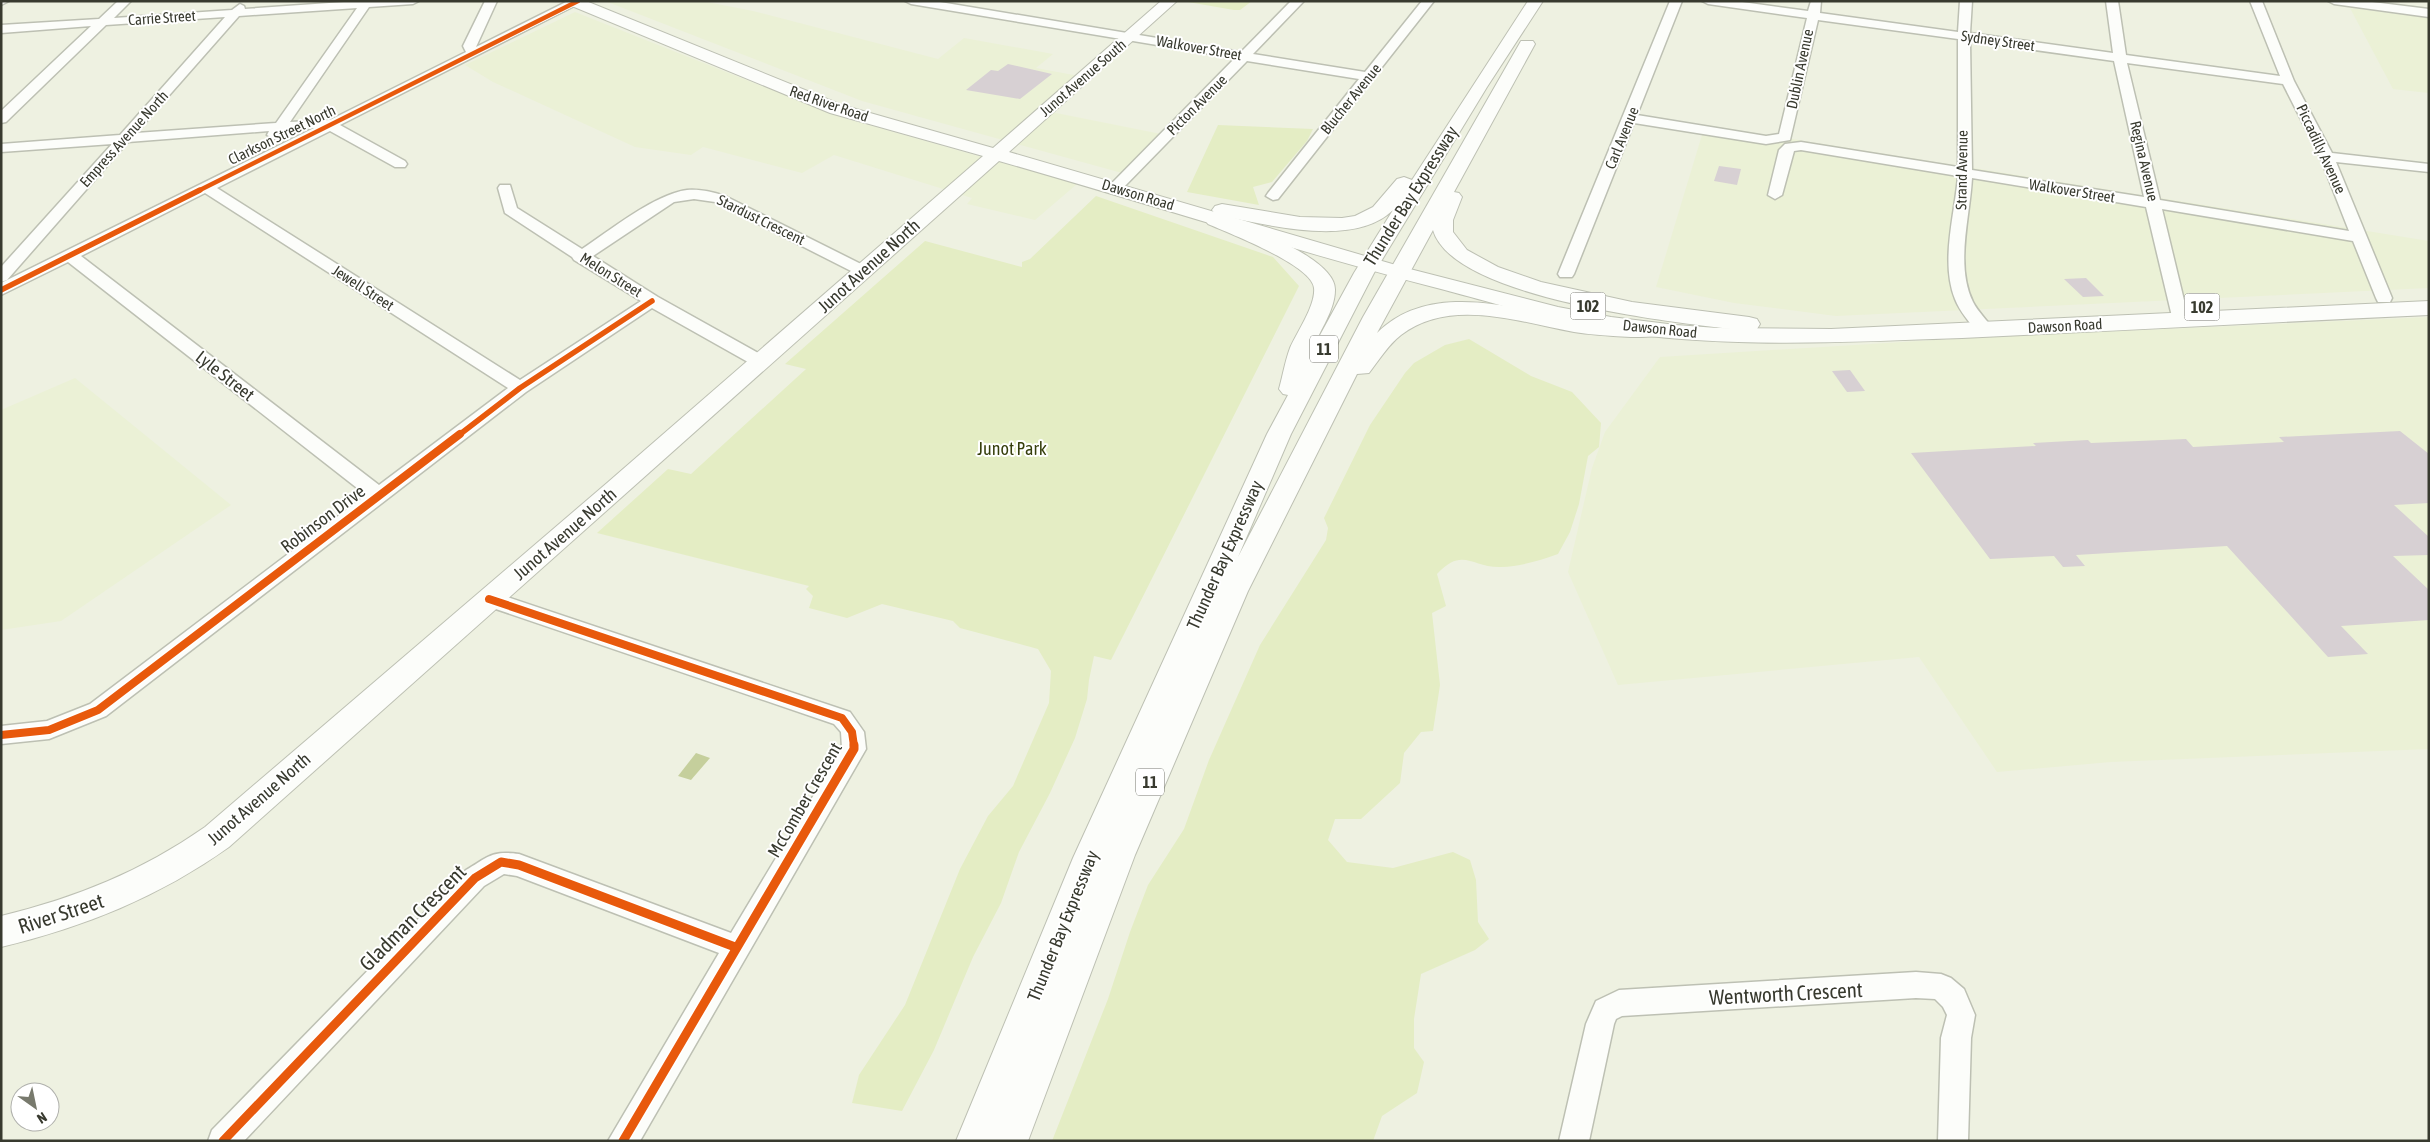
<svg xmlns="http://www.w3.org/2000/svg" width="2430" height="1142" font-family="'Asap Condensed',sans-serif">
  <rect width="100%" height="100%" fill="#eef1e1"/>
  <g fill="#ebf1d6">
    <polygon points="605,1 702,1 753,11 938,59 964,38 1053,54 1036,68 1079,76 1041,110 1161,134 1122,173 862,101"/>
    <polygon points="2350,8 2429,18 2429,93 2393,89"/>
    <polygon points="575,12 840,117 1077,184 1035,220 967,204 972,198 834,155 802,173 703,147 691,155 635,147 493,82 465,65"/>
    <polygon points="1705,125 2429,241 2429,288 1836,316 1734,303 1656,287"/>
    <polygon points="2429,317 2429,749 2111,762 1997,772 1919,657 1618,685 1568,572 1592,468 1605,432 1660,357 1968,338"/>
    <polygon points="75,378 231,505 61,621 1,630 1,410"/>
  </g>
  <g fill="#e4edc4">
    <polygon points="1252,1 1240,10 1234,10 1188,2"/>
    <polygon points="1218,125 1313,129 1307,141 1272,182 1253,187 1259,205 1187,192"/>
    <polygon points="1096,196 1273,257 1299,286 1111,660 1094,656 1089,680 1087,699 1075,738 1050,793 1019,852 1001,903 973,957 934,1050 902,1111 852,1103 859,1075 905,1005 960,869 988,816 1013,786 1049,703 1051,671 1038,649 960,628 953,621 882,604 847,618 809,608 813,596 806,589 809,586 597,533 668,469 691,474 806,369 785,364 925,241 1022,267 1022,262 1030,259"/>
    <path d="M 1469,339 L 1531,376 L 1572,392 L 1601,423 L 1599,447 L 1588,456 L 1579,504 L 1570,532 L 1558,554 C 1539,561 1521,566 1501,567 C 1472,568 1463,546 1437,574 L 1446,606 L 1432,613 L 1440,685 L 1433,731 L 1421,732 L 1404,753 L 1400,783 L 1361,819 L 1335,819 L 1328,840 L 1347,862 L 1393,868 L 1453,852 L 1470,860 L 1476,880 L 1478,922 L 1489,939 L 1475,950 L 1421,974 L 1414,1019 L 1414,1048 L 1424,1062 L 1417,1093 L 1382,1116 L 1373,1141 L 1052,1141 L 1108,999 L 1130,932 L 1148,885 L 1184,829 L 1209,760 L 1260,645 L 1326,540 L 1328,528 L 1324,518 L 1370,425 L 1405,373 L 1414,363 L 1445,345 Z"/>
  </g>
  <polygon fill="#c5cf9c" points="696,753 710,758 691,780 678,776"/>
  <g fill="#d7d0d3">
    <polygon points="1008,64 1052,74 1020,99 966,90 991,70 998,71"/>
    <polygon points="1719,166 1741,169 1737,185 1714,181"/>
    <polygon points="2086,278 2104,296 2083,297 2064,279"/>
    <polygon points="1850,370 1865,391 1847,392 1832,371"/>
    <polygon points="2400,431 2429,454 2429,503 2394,505 2429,537 2429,555 2393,556 2429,590 2429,620 2341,626 2368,654 2328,657 2227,546 2076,555 2085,566 2063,567 2054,556 1990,559 1911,453 2036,446 2033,443 2088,440 2091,443 2186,439 2193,447 2284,442 2279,437"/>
  </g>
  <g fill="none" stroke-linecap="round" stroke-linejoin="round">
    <g stroke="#bdc0b3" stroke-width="3">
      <g id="minor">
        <polygon points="1,1 9,1 1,5"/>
        <path d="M 118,1 L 131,1 L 114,18 L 232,10 L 240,4 L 244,6 L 245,9 L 358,1 L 419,1 L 413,4 L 369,7 L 290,122 L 330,120 L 466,52 L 463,46 L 485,1 L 497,1 L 476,47 L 568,1 L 584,1 L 340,125 L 405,161 L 407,164 L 405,167 L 395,167 L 330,131 L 217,188 L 520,380 L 641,301 L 574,260 L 572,257 L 505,213 L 498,188 L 500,185 L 510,185 L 517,208 L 582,249 C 609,231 655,194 687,190 C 700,189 713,192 725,196 L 869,268 L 871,271 L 869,274 L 857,274 L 715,202 L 694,199 L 674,202 L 593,256 L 658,297 L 767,358 L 770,362 L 767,366 L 755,366 L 652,308 L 526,392 L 106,716 L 49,739 L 1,744 L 1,726 L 47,721 L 90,704 L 366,495 L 68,262 L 1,295 L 1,283 L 314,128 L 284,130 L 279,138 L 274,139 L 267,135 L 269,131 L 128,142 L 7,280 L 1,282 L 1,267 L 112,144 L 1,152 L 1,144 L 120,135 L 225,17 L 106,25 L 6,122 L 1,123 L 1,111 L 91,26 L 1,33 L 1,25 L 99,19 ZM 357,8 L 276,123 L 136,133 L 239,16 ZM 205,193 L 508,388 L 379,485 L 81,256 Z"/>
        <polygon points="905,1 934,1 1241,52 1291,1 1304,1 1253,54 1365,72 1422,1 1434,1 1278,199 1273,200 1266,196 1268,193 1359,79 1247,61 1121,190 1116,191 1109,187 1111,184 1235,58 911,4"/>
        <path d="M 1670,1 L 1682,1 L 1637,115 L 1766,136 L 1779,134 L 1807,18 L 1708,4 L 1702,1 L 1735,1 L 1808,11 L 1811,1 L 1821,1 L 1820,13 L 1958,32 L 1960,1 L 1972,1 L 1970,33 L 2113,53 L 2106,1 L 2118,1 L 2126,55 L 2280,76 L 2250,1 L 2262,1 L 2294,81 L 2332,153 L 2429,164 L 2429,172 L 2336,162 L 2392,298 L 2390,302 L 2378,302 L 2376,298 L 2353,241 L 2162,209 L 2189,321 L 2186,325 L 2174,325 L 2146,207 L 1972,178 C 1970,217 1955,265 1973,302 C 1978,312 1987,320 1994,330 L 1991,334 L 1979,334 C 1970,323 1960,312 1955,299 C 1940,261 1955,214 1958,176 L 1801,150 L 1794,151 L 1782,195 L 1775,199 L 1768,195 L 1779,150 L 1785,144 L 1801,142 L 1958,167 L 1958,39 L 1818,20 L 1790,140 L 1766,144 L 1634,123 L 1574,274 L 1572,277 L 1560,277 L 1558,274 ZM 1970,41 L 2114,61 L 2144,197 L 1972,170 ZM 2127,63 L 2283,84 L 2320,157 L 2349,231 L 2160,200 Z"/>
        <polygon points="2328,1 2364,1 2429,9 2429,17 2334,4"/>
        <path d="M 489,591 L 850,712 L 864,732 L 866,749 L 640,1141 L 608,1141 L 719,953 L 517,876 L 504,874 L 484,886 L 244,1141 L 208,1141 L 212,1130 L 466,870 C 488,857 492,850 519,854 L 731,933 L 842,748 L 841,732 L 834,724 L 481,604 L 478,599 L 481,594 Z"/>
        <polygon points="1916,972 1941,974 1951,978 1964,989 1975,1015 1971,1038 1968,1141 1938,1141 1941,1038 1947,1015 1943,1007 1935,999 1916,998 1622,1016 1616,1019 1614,1024 1589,1141 1559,1141 1586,1024 1596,1001 1619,990"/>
      </g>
    </g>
    <g stroke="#bdc0b3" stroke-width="2">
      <path id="major" d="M 565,1 L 586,1 L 842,105 L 993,148 L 1161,1 L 1177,1 L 1009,152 L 1406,268 L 1558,307 L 1611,317 L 1676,325 L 1717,328 L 1831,329 L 2429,301 L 2429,315 C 2273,322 2117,331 1962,338 C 1845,342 1727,349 1612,331 C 1554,322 1498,304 1441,289 C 1293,251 1147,203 999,161 L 229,847 C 159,897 84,927 1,947 L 1,916 C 76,898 142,871 205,827 L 607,483 L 983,156 L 830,113 L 567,4 Z"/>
    </g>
    <g stroke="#bdc0b3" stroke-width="2">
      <path id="highway" d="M 1528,1 L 1543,1 L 1487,87 L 1374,273 L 1291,434 L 1238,557 L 1363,317 L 1521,41 L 1533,41 L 1535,44 L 1454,192 L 1459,193 L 1462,197 L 1453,220 L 1453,232 L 1467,250 L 1498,267 L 1541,282 L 1632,302 L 1749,317 L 1757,319 L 1760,324 L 1757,329 L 1749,331 C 1685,324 1453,300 1433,230 L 1377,333 C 1432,278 1519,311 1585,320 C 1609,323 1633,323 1657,323 L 1665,325 L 1668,330 L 1665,335 C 1654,337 1642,337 1631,337 C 1612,336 1593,335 1574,332 C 1519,322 1450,297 1401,335 C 1388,345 1379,360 1369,373 L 1357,374 L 1248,591 L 1135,855 L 1028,1141 L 956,1141 L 1073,858 L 1267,434 L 1288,395 L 1283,394 L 1279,389 C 1283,375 1285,361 1290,348 C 1297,332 1316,305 1314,288 C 1312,265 1228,233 1208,224 L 1205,220 L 1208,216 L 1215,214 L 1212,210 L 1215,206 L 1222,204 L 1300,217 L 1342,218 L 1355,216 L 1373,207 L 1397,179 L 1404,177 L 1412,180 ZM 1393,210 L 1354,273 L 1313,348 C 1320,330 1335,310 1335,290 C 1336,258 1247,227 1222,216 C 1270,225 1354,248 1393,210 Z"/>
    </g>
    <use href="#minor" fill="#fcfdfa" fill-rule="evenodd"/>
    <use href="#major" fill="#fcfdfa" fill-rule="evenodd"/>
    <use href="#highway" fill="#fcfdfa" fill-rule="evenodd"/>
    <g stroke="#fff" stroke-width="6">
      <polyline id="cycleway-far3" points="198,191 578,1"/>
    </g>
    <g stroke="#fff" stroke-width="8">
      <g id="cycleway-far2">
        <polyline points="1,290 200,190"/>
        <polyline points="459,435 520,388 652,301"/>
      </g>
    </g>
    <g stroke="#fff" stroke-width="11">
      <g id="cycleway-far1">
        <polyline points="489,599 842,718 852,732 854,746"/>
        <polyline points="1,735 49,730 98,710 460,434"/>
      </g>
    </g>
    <g stroke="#fff" stroke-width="12">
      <g id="cycleway">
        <polyline points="223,1141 475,878 501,862 519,865 735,947"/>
        <polyline points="623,1141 854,749 854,745"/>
      </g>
    </g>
    <use href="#cycleway-far3" stroke="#e8590c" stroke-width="4.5"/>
    <use href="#cycleway-far2" stroke="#e8590c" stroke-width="5.5"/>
    <use href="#cycleway-far1" stroke="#e8590c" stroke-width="8"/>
    <use href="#cycleway" stroke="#e8590c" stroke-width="9"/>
  </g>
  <g text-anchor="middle" stroke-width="4" stroke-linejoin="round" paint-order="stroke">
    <g font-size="15" fill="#383a2f" stroke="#fff">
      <text transform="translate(162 18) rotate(-4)" y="5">Carrie Street</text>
      <text transform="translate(1998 41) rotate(8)" y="5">Sydney Street</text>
      <text transform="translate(1199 48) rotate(10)" y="5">Walkover Street</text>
      <text transform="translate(1800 69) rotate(-78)" y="5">Dublin Avenue</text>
      <text transform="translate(1083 78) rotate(-41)" y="5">Junot Avenue South</text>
      <text transform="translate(1351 99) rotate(-51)" y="5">Blucher Avenue</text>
      <text transform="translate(829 104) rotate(19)" y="5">Red River Road</text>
      <text transform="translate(1197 105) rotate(-45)" y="5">Picton Avenue</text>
      <text transform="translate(282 135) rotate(-26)" y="5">Clarkson Street North</text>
      <text transform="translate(1622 138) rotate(-68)" y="5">Carl Avenue</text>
      <text transform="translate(124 139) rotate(-48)" y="5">Empress Avenue North</text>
      <text transform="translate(2321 149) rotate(65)" y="5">Piccadilly Avenue</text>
      <text transform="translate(2144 161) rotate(77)" y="5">Regina Avenue</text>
      <text transform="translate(1962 170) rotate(-89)" y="5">Strand Avenue</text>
      <text transform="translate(2072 191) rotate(9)" y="5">Walkover Street</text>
      <text transform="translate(1138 195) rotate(17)" y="5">Dawson Road</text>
      <text transform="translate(761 220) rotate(26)" y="5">Stardust Crescent</text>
      <text transform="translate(611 275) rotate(32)" y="5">Melon Street</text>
      <text transform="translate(363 288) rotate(33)" y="5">Jewell Street</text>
      <text transform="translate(2065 326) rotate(-3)" y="5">Dawson Road</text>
      <text transform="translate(1660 329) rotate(6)" y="5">Dawson Road</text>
    </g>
    <g fill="#fff" stroke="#74756d" stroke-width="1">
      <rect x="1570.5" y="292.5" width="35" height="27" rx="4"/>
      <rect x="2184.5" y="293.5" width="35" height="27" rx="4"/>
      <rect x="1310" y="335.5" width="28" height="27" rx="4"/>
      <rect x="1136" y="768.5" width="28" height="27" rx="4"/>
    </g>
    <g font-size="16" font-weight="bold" fill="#383a2f">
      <text x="1588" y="312">102</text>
      <text x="2202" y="313">102</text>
      <text x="1324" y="355">11</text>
      <text x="1150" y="788">11</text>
    </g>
    <g font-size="18" fill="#383a2f" stroke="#fff">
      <text transform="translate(1411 196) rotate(-58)" y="6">Thunder Bay Expressway</text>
      <text transform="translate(869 266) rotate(-42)" y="6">Junot Avenue North</text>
      <text transform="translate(225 376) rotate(38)" y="6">Lyle Street</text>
      <text transform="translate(323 519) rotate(-37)" y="6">Robinson Drive</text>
      <text transform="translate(565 534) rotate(-41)" y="6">Junot Avenue North</text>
      <text transform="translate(1225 555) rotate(-66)" y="6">Thunder Bay Expressway</text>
      <text transform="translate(259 799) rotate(-41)" y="6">Junot Avenue North</text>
      <text transform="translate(805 800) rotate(-60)" y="6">McComber Crescent</text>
      <text transform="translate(1063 926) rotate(-68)" y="6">Thunder Bay Expressway</text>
    </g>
    <g font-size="18" fill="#363e0c" stroke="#fff">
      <text x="1012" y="455">Junot Park</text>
    </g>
    <g font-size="21" fill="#383a2f" stroke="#fff">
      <text transform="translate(61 914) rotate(-18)" y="7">River Street</text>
      <text transform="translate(413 918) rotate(-45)" y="7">Gladman Crescent</text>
      <text transform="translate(1786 994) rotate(-3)" y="7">Wentworth Crescent</text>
    </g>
  </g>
  <rect width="2430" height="1142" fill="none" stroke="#383a2f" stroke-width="5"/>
  <g transform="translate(35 1107) rotate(147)"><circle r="24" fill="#ffffff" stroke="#afb0ac"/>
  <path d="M0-4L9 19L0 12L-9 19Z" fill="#787a6d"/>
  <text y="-8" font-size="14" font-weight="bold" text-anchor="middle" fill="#383a2f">N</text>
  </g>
</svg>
